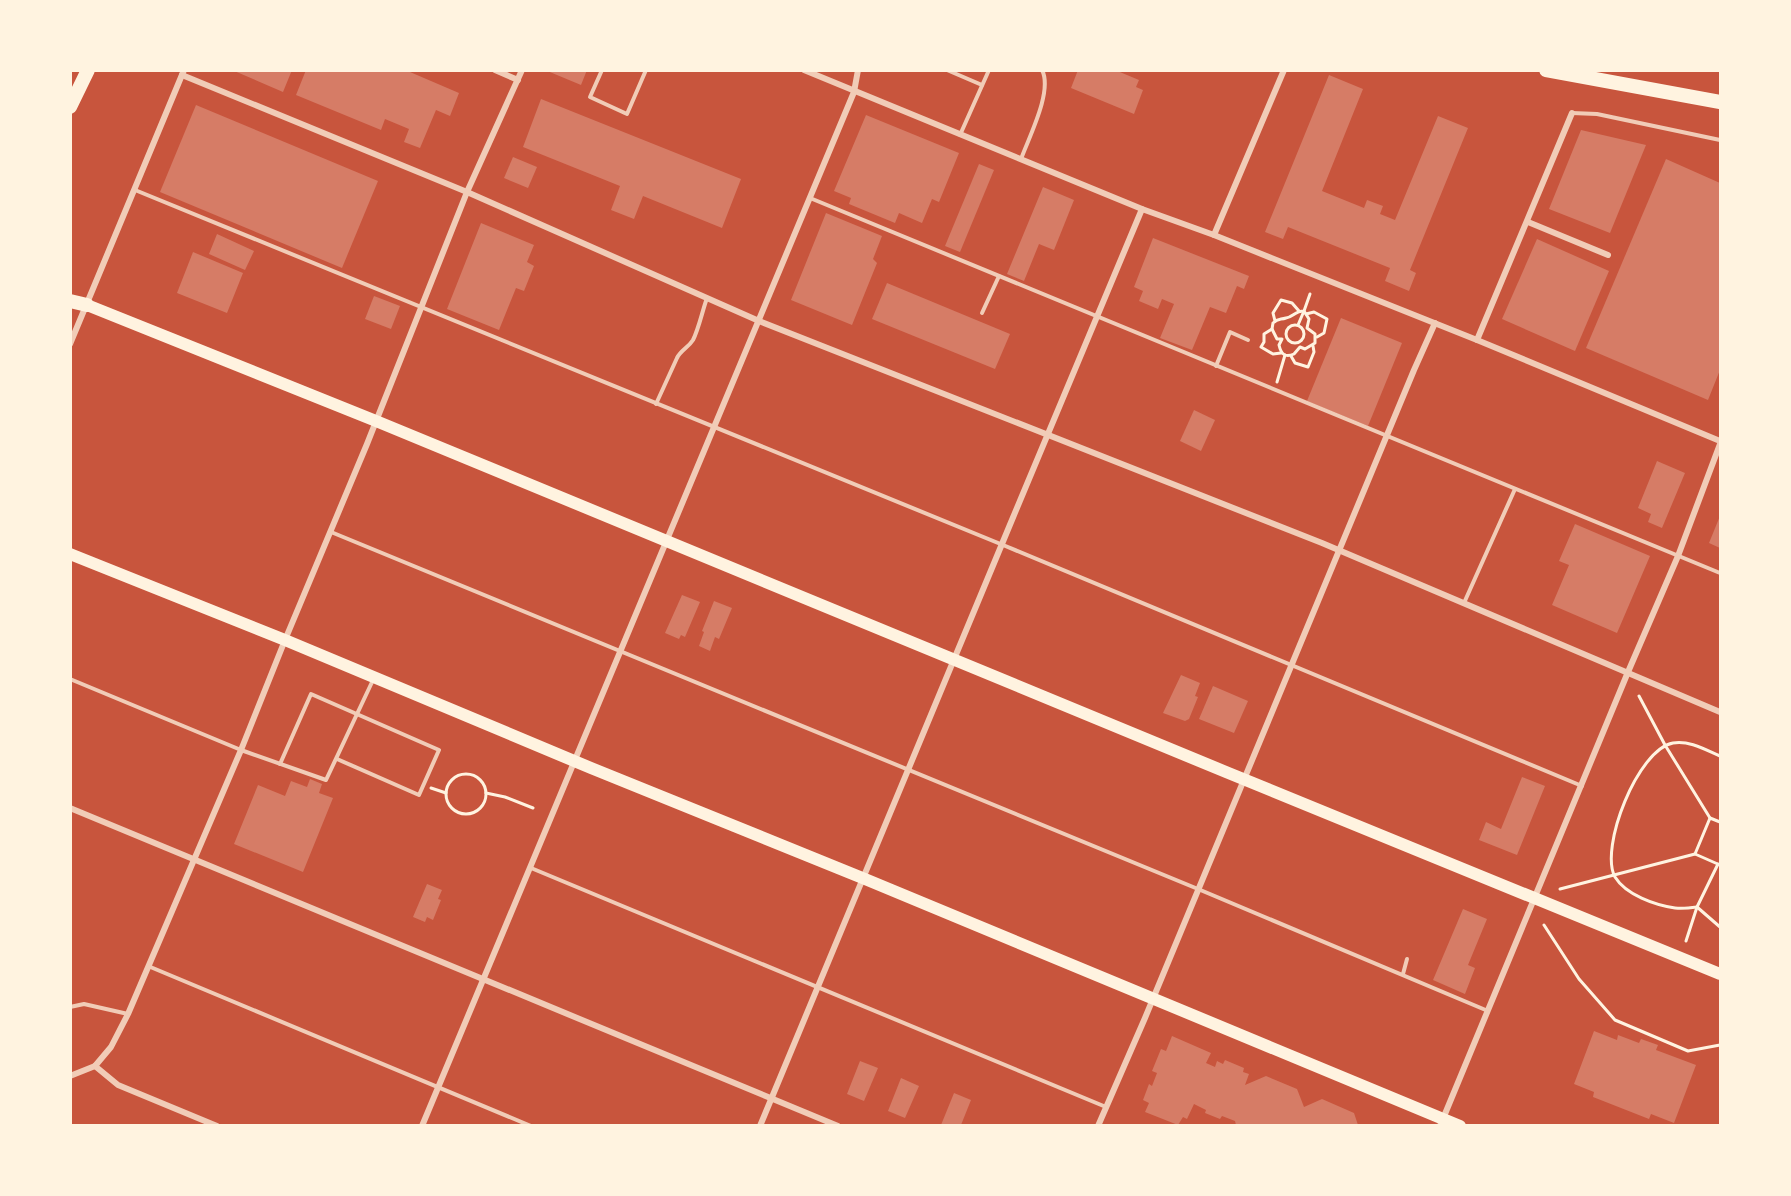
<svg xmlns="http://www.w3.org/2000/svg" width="1791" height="1196" font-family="'DejaVu Sans',sans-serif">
  <rect width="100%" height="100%" fill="#c8553d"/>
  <g fill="#d67c66">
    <polygon points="232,70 292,70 283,92"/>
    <polygon points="306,70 410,70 410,72 459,93 450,116 436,110 420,148 404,142 409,129 385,119 381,130 296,95"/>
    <polygon points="545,70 587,70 581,85"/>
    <polygon points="1078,70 1115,70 1139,80 1136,87 1143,90 1134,114 1071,88"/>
    <polygon points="1329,75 1363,89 1322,191 1364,208 1367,200 1383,206 1380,214 1395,220 1438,116 1468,128 1410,270 1416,273 1409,291 1385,281 1390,268 1288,227 1283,239 1265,232"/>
    <polygon points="541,99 741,179 722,228 643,196 634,219 611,210 620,186 523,147"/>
    <polygon points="196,105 378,181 342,268 160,192"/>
    <polygon points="866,115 959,153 939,202 932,199 922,223 899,213 895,223 849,204 851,198 834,191"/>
    <polygon points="1581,130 1646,145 1610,233 1549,209"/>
    <polygon points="513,157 537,167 528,188 504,178"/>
    <polygon points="1666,159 1720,183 1720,370 1708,400 1586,348"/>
    <polygon points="979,164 994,170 960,252 945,246"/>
    <polygon points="1043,187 1074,200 1054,250 1039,244 1024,281 1007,274"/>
    <polygon points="826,213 882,236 873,259 877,263 852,325 791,300"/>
    <polygon points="481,223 534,245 527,262 534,266 524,291 516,288 499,330 447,309"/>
    <polygon points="217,234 254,251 245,270 209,254"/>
    <polygon points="1153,238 1249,276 1244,289 1237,286 1226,313 1210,307 1192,350 1160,338 1174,304 1162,299 1158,309 1139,301 1143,291 1134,287"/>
    <polygon points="1537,239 1609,271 1575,351 1502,319"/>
    <polygon points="193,252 243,273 227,313 177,293"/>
    <polygon points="887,283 1010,334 995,369 872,319"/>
    <polygon points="374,296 400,306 391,329 365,319"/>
    <polygon points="1341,318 1402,343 1368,426 1307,401"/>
    <polygon points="1194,410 1215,420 1201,451 1180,441"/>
    <polygon points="1657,461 1685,473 1662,528 1648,522 1651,514 1638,508"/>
    <polygon points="1720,516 1720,548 1709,543"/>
    <polygon points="1575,524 1650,556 1617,633 1552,605 1569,565 1559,561"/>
    <polygon points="682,595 700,602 685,637 681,635 679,639 665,633"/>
    <polygon points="714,601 732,608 719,639 715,637 710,651 699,646 704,632 702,631"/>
    <polygon points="1181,675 1200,683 1195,696 1198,697 1189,719 1185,721 1163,713"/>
    <polygon points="1213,686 1248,701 1234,733 1199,719"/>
    <polygon points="1522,777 1545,786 1517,855 1479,840 1486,822 1501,829"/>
    <polygon points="310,779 322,784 319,793 333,798 303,872 234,844 258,785 285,796 291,781 307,787"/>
    <polygon points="427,884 442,890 438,899 441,900 433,920 427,917 425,922 413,917"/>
    <polygon points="1463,909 1487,919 1468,965 1475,968 1465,994 1433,980"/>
    <polygon points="1594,1031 1617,1040 1618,1035 1639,1043 1641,1039 1658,1045 1656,1050 1696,1065 1674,1123 1651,1114 1649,1119 1593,1097 1594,1092 1574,1084"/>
    <polygon points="1172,1036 1211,1053 1206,1063 1215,1067 1217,1061 1223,1064 1225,1060 1244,1068 1243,1072 1249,1074 1245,1085 1266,1076 1297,1089 1304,1107 1322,1099 1354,1113 1358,1125 1236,1125 1235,1121 1222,1116 1220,1119 1205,1113 1206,1110 1194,1104 1187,1119 1183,1117 1178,1125 1145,1112 1149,1103 1143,1100 1149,1084 1152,1086 1157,1073 1152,1071 1161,1049 1166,1051"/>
    <polygon points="860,1061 878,1068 864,1101 847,1094"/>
    <polygon points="901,1078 919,1086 905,1118 888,1111"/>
    <polygon points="954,1093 971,1100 961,1125 941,1125"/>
  </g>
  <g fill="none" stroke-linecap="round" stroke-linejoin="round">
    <g stroke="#fff3e0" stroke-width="3">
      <path d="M 1304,311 L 1309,319 L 1307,328 L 1315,334 L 1315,343 L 1305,349 L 1300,347 L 1294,354 C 1285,358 1281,354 1279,345 L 1282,339 L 1277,339 L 1272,329 L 1273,323 C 1278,318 1280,320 1286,318 C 1293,317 1295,311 1304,311 L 1310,294"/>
      <polyline points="1306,314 1314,312 1327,319 1324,333 1317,337"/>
      <polyline points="1275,321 1273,313 1281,300 1292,303 1299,311"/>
      <circle cx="1295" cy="334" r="9"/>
      <polyline points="1298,325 1304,311"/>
      <polyline points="1272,329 1264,334 1264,342 1261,347 1273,354 1281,353"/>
      <polyline points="1291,356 1295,363 1308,367 1314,352 1313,346"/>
      <polyline points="1277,382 1285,355"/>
      <polyline points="1639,696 1665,745 1710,818"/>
      <path d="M 1720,756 C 1706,750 1689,740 1673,743 C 1638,749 1599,848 1615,877 C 1626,895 1655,905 1675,908 C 1682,909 1690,908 1697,907 L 1720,927"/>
      <circle cx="466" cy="794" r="20"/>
      <polyline points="431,788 446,793"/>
      <polyline points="486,793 505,797 533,808"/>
      <polyline points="1720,822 1710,818 1695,854 1720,865"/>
      <polyline points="1560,889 1695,854"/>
      <polyline points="1544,925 1579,979 1615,1020 1688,1051 1720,1045"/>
      <polyline points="1686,941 1697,907 1718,864"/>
    </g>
    <g stroke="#f1ccb7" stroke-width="4">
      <polyline points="602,70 590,97 627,114 646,70"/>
      <polyline points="947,70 982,85"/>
      <polyline points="1572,113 1597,114 1720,140"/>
      <polyline points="960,135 989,70"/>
      <path d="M 1021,159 C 1029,137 1053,91 1042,70"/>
      <polyline points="135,190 1003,545 1582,786"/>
      <polyline points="810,198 1720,573"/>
      <polyline points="982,313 999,276"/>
      <polyline points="1216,366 1230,332 1248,340"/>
      <path d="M 656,404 L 677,358 C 681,350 688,348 693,340 C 699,328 702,312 707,298"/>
      <polyline points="331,532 1198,889 1488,1011"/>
      <polyline points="1464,603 1515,489"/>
      <polyline points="70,679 241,750 326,780 373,680"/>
      <polyline points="280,764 311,694 439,750 419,795 337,759"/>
      <polyline points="531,868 1106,1107"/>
      <polyline points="148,966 531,1126"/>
      <polyline points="1403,974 1407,959"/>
      <polyline points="70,1007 84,1004 128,1014"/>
    </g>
    <g stroke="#f1ccb7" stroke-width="6">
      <polyline points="495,70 518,80"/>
      <polyline points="804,70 1142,209 1214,235 1477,340 1720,441"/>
      <polyline points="182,75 467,192 759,321 1322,543 1720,712"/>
      <polyline points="1528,222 1608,255"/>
      <polyline points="1214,235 1284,70"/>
      <polyline points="1477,340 1572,113"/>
      <polyline points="70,344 184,70"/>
      <polyline points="70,808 838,1126"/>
      <polyline points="95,1066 118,1085 217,1126"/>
      <polyline points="70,1076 95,1066 111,1047 128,1014 241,750 285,640 367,444 467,192 522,70"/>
      <polyline points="422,1126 854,92 858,70"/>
      <path d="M 760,1126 C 889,820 1013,514 1142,209"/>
      <polyline points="1098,1126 1145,1018 1414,370 1435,323"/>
      <polyline points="1440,1126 1628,672 1678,556 1720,444"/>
    </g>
    <g stroke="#fff3e0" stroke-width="12">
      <polyline points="87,305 376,421 1226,772 1720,974"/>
      <polyline points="70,554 285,640 591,768 865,879 1460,1126"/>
    </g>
    <g stroke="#fff3e0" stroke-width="14">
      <polyline points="1546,70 1720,102"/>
      <polyline points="70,107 88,70"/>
      <polyline points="70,301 87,305"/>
    </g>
  </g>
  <rect width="1791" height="1196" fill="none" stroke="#fff3e0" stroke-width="144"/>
</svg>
